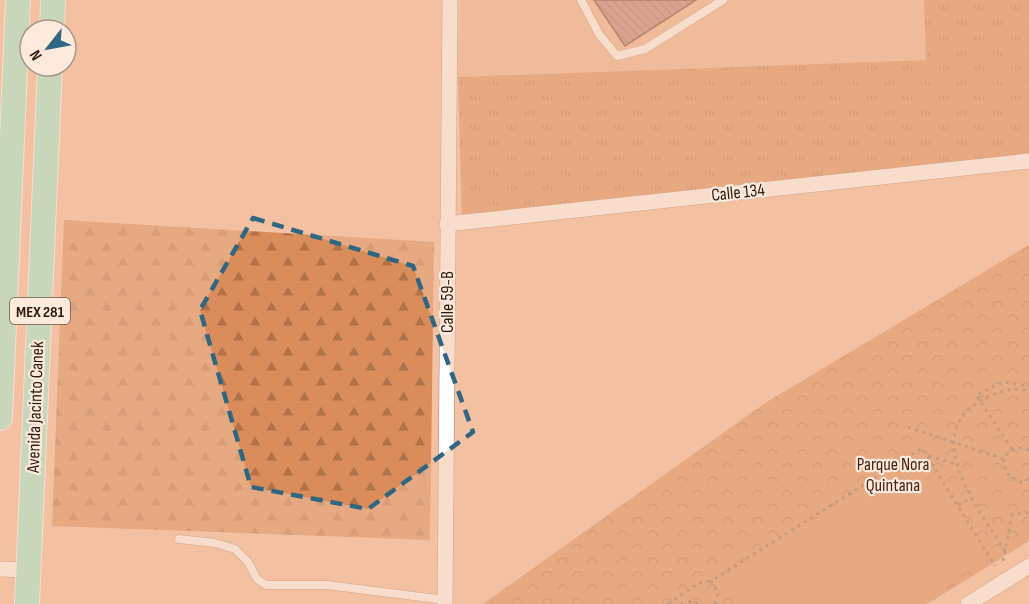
<svg xmlns="http://www.w3.org/2000/svg" width="1029" height="604" font-family="'Sofia Sans Condensed',sans-serif">
  <defs>
    <pattern id="grass-tufts" width="24" height="20" patternUnits="userSpaceOnUse" patternTransform="scale(1.5)"><rect width="24" height="20" fill="#da8c5b"/><path d="M3 7l-1-3M5 7V3M7 7l1-3M15 17l-1-3M17 17v-4M19 17l1-3" fill="none" stroke="#b1724a"/></pattern>
    <pattern id="forest-firs" width="22" height="20" patternUnits="userSpaceOnUse" patternTransform="scale(1.5)"><rect width="22" height="20" fill="#da8c5b"/><path d="M5 1l3.5 6h-7zM16 11l3.5 6h-7z" fill="#b1724a"/></pattern>
    <pattern id="park-crowns" width="20" height="18" patternUnits="userSpaceOnUse" patternTransform="scale(1.5)"><rect width="20" height="18" fill="#da8c5b"/><path d="M2 6a3 3 0 1 1 6 0M12 15a3 3 0 1 1 6 0" fill="none" stroke="#b1724a"/></pattern>
    <pattern id="building-back-hatch" width="6" height="6" patternUnits="userSpaceOnUse" patternTransform="scale(1.5)"><rect width="6" height="6" fill="#b88176"/><path d="M-1 5l2 2M0 0l6 6M5-1l2 2" fill="none" stroke="#96695f"/></pattern>
  </defs>
  <rect width="100%" height="100%" fill="#f3c1a3"/>
  <polygon fill="#ecb492" points="460,0 924,0 927,60 458,77"/>
  <polygon fill="url(#grass-tufts)" points="924,0 1029,0 1029,161 462,222 458,77 926,60"/>
  <polygon fill="url(#forest-firs)" points="64,220 434,242 430,540 52,526"/>
  <polygon fill="url(#park-crowns)" points="1029,245 1029,541 927,604 483,604 765,403"/>
  <polygon fill="#da8c5b" points="923,451 990,557 916,604 734,604 719,580"/>
  <polygon fill="url(#building-back-hatch)" stroke="#6a3a31" stroke-width="1.5" points="594,0 696,0 625,46"/>
  <g fill="none" stroke-linecap="round" stroke-linejoin="round">
    <g stroke="#ae7f63" stroke-width="9">
      <g id="lane">
        <polyline points="581,0 599,34 617,56 645,49 723,0"/>
        <polyline points="179,539 215,543 235,549 248,562 257,579 266,585 327,585 445,600"/>
      </g>
    </g>
    <g stroke="#ae7f63" stroke-width="16">
      <g id="street">
        <polyline points="447,224 1029,161"/>
        <polyline points="0,569 28,570"/>
        <polyline points="445,604 450,0"/>
        <polyline points="968,604 1029,566"/>
      </g>
    </g>
    <g stroke="#fff" stroke-width="26">
      <g id="primary">
        <polyline points="52,30 53,0"/>
        <polyline points="0,418 18,0"/>
        <polyline points="27,604 50,66"/>
      </g>
    </g>
    <g stroke="#916f5a" stroke-width="3" stroke-dasharray="3 4.5" stroke-linecap="butt">
      <polyline points="908,427 1004,459"/>
      <polyline points="1012,449 976,395 1004,382 1029,386"/>
      <path d="M 1029,450 C 1016,445 1006,450 1003,464 L 1010,478 L 1021,482 L 1029,479"/>
      <polyline points="929,456 956,464"/>
      <polyline points="958,505 972,497"/>
      <path d="M 1005,551 C 981,512 919,437 980,401 C 995,393 1012,386 1029,391"/>
      <polyline points="1003,561 1012,515 1029,512"/>
      <polyline points="668,604 699,583 711,581"/>
      <polyline points="681,604 692,601 700,604"/>
      <polyline points="715,604 718,594 711,581 922,448 995,566"/>
    </g>
    <use href="#lane" stroke="#fff" stroke-width="8"/>
    <use href="#street" stroke="#fff" stroke-width="15"/>
    <use href="#primary" stroke="#94f1d8" stroke-width="24"/>
  </g>
  <path d="M0 0H1029V604H0ZM 253,218 L 413,266 L 473,432 L 368,509 L 251,487 L 200,310 Z" fill="#f3c1a3" fill-opacity=".55" fill-rule="evenodd"/>
  <path fill="none" stroke="#2f6681" stroke-width="4.5" stroke-dasharray="12 8" stroke-linejoin="round" d="M 253,218 L 413,266 L 473,432 L 368,509 L 251,487 L 200,310 Z"/>
  <g text-anchor="middle" stroke-width="4.5" stroke-linejoin="round" paint-order="stroke">
    <rect fill="#fee9dd" stroke="#6c594e" stroke-width="1.5" x="10" y="298" width="60" height="26" rx="4.5"/>
    <g font-size="16" font-weight="bold" fill="#2d1b10">
      <text x="40" y="317">MEX 281</text>
    </g>
    <g font-size="18" fill="#2d1b10" stroke="#fee9dd">
      <text transform="translate(738 192) rotate(-6)" y="6">Calle 134</text>
      <text transform="translate(447 302) rotate(-90)" y="6">Calle 59-B</text>
      <text transform="translate(35 407) rotate(-88)" y="6">Avenida Jacinto Canek</text>
    </g>
    <g font-size="18" fill="#43240f" stroke="#fee9dd">
      <text x="893" y="470">Parque Nora<tspan x="893" dy="21">Quintana</tspan></text>
    </g>
  </g>
  <g transform="translate(48 48) rotate(239)"><circle r="28" fill="#fee9dd" stroke="#aa978b" stroke-width="1.5"/>
  <path d="M0-4.5L10 22L0 15L-10 22Z" fill="#2f6681"/>
  <text y="-9" font-size="16" font-weight="bold" text-anchor="middle" fill="#2d1b10">N</text>
  </g>
</svg>
